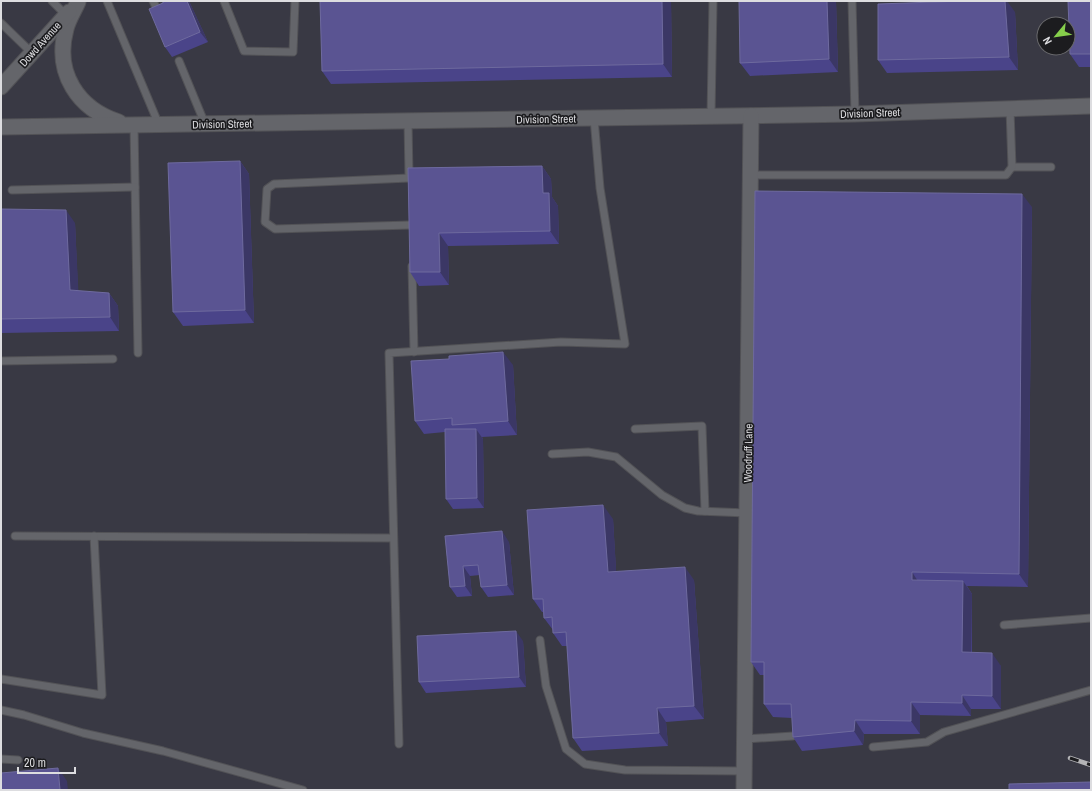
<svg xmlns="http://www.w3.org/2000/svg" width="1092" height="791" font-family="'Archivo Narrow',sans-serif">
  <rect width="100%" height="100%" fill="#343539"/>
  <path fill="#393944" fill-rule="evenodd" d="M 1,1 L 1091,1 L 1091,790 L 1,790 ZM 1044,24 L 1068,24 L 1068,48 L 1044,48 Z"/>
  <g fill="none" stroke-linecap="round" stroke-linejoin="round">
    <g stroke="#525256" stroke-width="9">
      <g id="service">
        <polyline points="52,1 66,15"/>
        <polyline points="107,1 159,125"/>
        <polyline points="153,1 157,9"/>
        <polyline points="224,1 244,51 293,52 295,1"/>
        <polyline points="852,1 855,114"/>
        <polyline points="1,23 32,53"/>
        <polyline points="179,61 205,124"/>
        <polyline points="711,116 713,1"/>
        <polyline points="408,121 409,177"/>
        <polyline points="134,125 138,353"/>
        <polyline points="1012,167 1051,167"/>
        <polyline points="750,175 1006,175 1012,167 1010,109"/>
        <polyline points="409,178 274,184 267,189 265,222 275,229 410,225"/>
        <polyline points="12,190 135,187"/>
        <polyline points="412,266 414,352"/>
        <polyline points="1,361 113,359"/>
        <polyline points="635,429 702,426 705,511"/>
        <polyline points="552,454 588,452 616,457 662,495 685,508 698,511 747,513"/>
        <polyline points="15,536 393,538"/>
        <polyline points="1004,625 1091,618"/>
        <polyline points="540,640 546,686 566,749 585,764 625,770 744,771"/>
        <polyline points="1,679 102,695 94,536"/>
        <polyline points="1,710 24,715 83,733 163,751 303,790"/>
        <polyline points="745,739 793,736"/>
        <polyline points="399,744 389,353 561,342 625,344 600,188 594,118"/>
        <polyline points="873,747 927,742 944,732 1091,690"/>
        <polyline points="1,759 18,760"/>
      </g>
    </g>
    <g stroke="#525256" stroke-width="17">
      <g id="minor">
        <path d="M 78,2 C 74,11 68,20 66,29 C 54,73 78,109 119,122"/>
        <polyline points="1,87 69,12"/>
        <polyline points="1,127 855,114 1091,106"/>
        <polyline points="744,790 751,116"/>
      </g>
    </g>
    <use href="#service" stroke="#64656a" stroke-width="7"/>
    <use href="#minor" stroke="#64656a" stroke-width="15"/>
    <g stroke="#b4b4b7" stroke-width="4.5">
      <polyline id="rail" points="1070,758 1091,765"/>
    </g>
    <use href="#rail" stroke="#1c1c1f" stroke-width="3" stroke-dasharray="9" stroke-linecap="butt"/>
  </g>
  <g fill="#4a4489">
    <polygon points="189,1 208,42 172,57 165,47"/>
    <polygon points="320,1 671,1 672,77 331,84 322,71"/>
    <polygon points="836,1 838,72 750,76 740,63"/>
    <polygon points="1091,1 1091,67 1079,67 1070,54"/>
    <polygon points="1015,12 1018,70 887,73 878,60"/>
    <polygon points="240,161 249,174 254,323 183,326 173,312"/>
    <polygon points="542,166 551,179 552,197 558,206 559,244 448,246 449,285 419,286 410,272 408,168"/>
    <polygon points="1032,207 1028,587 967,586 972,594 972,653 1001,666 1001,709 971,709 971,716 920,715 920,734 864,734 863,745 802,751 793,737 792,718 773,717 764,704 764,675 760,675 751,662"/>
    <polygon points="1,209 75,223 78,291 109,293 118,306 119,331 1,333"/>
    <polygon points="513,365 517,435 482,437 483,439 484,508 453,509 446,499 445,432 424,434 415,421"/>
    <polygon points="613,519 616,571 694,580 704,719 666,722 668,746 582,751 573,738 567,646 562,646 553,633 553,630 544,618 543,612 542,612 533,599"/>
    <polygon points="445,536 509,542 514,595 488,597 481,587 480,575 470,576 472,596 457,597 450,587"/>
    <polygon points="523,641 526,687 426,693 419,682"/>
  </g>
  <g fill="#3b3765">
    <polygon points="187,1 189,1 208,42 200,32"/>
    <polygon points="662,1 671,1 672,77 663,64"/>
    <polygon points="827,1 836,1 838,72 829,59"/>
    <polygon points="1005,1 1007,1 1015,12 1018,70 1009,57"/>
    <polygon points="240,161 249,174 254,323 245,310"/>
    <polygon points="542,166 551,179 552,197 558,206 559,244 550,231 543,193"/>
    <polygon points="1022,194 1032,207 1028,587 1019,574"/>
    <polygon points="66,210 75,223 79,303 70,290"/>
    <polygon points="439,233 448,246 449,285 440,272"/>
    <polygon points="109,293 118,306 119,331 110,317"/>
    <polygon points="503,352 513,365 517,435 508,421"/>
    <polygon points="476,429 483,439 484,508 477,498"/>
    <polygon points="603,505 613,519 617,585 608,572"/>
    <polygon points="502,531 509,542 514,595 507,585"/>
    <polygon points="463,566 470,576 472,596 465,586"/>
    <polygon points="685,567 694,580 704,719 694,706"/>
    <polygon points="912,572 921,586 912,580"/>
    <polygon points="963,581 972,594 971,666 962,652"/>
    <polygon points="516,631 523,641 526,687 519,677"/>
    <polygon points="992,653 1001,666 1001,709 992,696"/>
    <polygon points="962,695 971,709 971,716 962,703"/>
    <polygon points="911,702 920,715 920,734 911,721"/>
    <polygon points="657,708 666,722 668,746 659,733"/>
    <polygon points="855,720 864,734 863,745 854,731"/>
    <polygon points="58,768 67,781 68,790 60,790"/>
  </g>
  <g fill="#5a5492" stroke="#6e6a9e">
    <polygon points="163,1 187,1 200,32 165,47 149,9 163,3"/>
    <polygon points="320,1 662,1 663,64 322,71"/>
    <polygon points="739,1 827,1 829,59 740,63"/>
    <polygon points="963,1 1005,1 1009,57 878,60 878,4"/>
    <polygon points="1068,1 1091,1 1091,54 1070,54"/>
    <polygon points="240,161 245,310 173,312 168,163"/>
    <polygon points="542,166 543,193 549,193 550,231 439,233 440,272 410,272 408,168"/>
    <polygon points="755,191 1022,194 1019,574 912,572 912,580 963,581 962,652 992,653 992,696 962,695 962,703 911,702 911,721 855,720 854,731 793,737 791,704 764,704 764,662 751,662"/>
    <polygon points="1,209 66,210 70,290 109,293 110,317 1,319"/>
    <polygon points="503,352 508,421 452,425 452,418 415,421 411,361 449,359 449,356"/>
    <polygon points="445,429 476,429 477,498 446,499"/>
    <polygon points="603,505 608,572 685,567 694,706 657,708 659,733 573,738 566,632 553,633 552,617 544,618 543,599 533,599 527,510"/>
    <polygon points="502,531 507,585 481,587 478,565 463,566 465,586 450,587 445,536"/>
    <polygon points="516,631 519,677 419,682 417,636"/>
    <polygon points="58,768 60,790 1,790 1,773"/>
    <polygon points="1091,782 1091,790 1009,790 1009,784"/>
  </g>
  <g text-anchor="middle" stroke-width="3.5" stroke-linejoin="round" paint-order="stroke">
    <g font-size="11" fill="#dddde0" stroke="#1c1c1f">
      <text transform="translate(40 44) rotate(-48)" y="4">Dowd Avenue</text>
      <text transform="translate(870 113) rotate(-2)" y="4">Division Street</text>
      <text transform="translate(546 119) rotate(-1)" y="4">Division Street</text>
      <text transform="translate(222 124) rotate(-1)" y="4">Division Street</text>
      <text transform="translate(748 453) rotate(-89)" y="4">Woodruff Lane</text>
    </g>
  </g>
  <rect width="1092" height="791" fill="none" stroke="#dddde0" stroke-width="4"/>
  <g transform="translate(1056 36) rotate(241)"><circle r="19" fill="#1c1c1f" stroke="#69696c"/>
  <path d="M0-3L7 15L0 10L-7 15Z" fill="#86cf4b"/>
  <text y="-6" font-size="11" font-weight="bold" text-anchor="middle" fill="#dddde0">N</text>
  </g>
  <path d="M18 767v6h57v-6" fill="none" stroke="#dddde0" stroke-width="2"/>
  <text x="24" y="767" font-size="12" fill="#dddde0" stroke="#1c1c1f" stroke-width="3" paint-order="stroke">20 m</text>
</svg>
